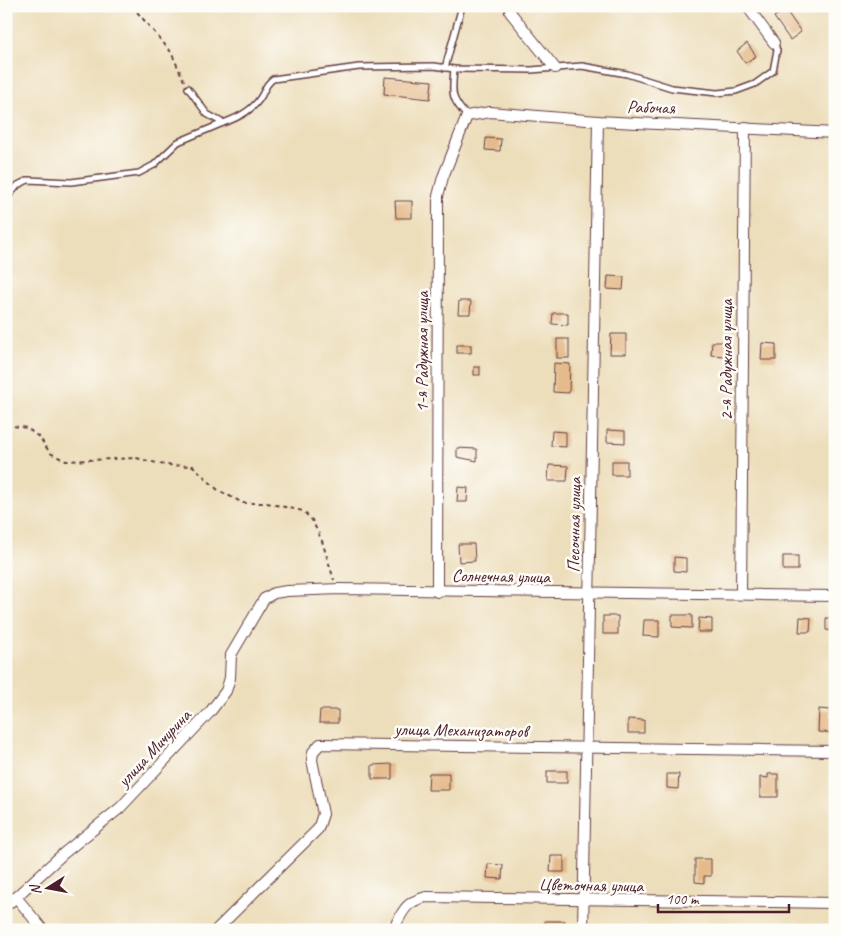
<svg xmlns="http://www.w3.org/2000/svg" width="841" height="936" font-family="Caveat,sans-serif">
  <rect width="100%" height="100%" fill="#fdfcf7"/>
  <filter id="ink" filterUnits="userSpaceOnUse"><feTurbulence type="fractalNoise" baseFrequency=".02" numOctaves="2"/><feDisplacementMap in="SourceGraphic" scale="10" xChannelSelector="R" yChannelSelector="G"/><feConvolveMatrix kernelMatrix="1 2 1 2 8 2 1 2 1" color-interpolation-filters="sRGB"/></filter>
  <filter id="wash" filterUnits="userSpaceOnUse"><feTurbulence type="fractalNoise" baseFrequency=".0096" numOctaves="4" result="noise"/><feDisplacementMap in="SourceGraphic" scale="20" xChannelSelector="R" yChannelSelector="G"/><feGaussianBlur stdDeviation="1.12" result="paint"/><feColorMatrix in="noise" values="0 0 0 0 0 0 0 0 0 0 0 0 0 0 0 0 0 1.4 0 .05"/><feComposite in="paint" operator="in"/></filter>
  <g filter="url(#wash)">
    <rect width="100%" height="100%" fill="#eddebb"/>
    <g id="blocks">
      <g fill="#e5bb8c">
        <polygon points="785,9 801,32 790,40 774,17"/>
        <polygon points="747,43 756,56 745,63 737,51"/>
        <polygon points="385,77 432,81 430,99 384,94"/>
        <polygon points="486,138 501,139 500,151 485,150"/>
        <polygon points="395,201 412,201 412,218 396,218"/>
        <polygon points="608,276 624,277 623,290 607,289"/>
        <polygon points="459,301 471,301 470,314 458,314"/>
        <polygon points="553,313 568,313 568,325 552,324"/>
        <polygon points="611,334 626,334 626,354 610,354"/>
        <rect x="557" y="339" width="12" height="19"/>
        <polygon points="712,342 726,342 725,356 711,355"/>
        <polygon points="762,343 776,344 776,360 761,360"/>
        <rect x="457" y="345" width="14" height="8"/>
        <polygon points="554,363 570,364 569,393 553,392"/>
        <rect x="474" y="367" width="6" height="8"/>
        <polygon points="607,430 625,431 625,443 607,442"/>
        <polygon points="552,431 566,432 566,447 551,446"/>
        <polygon points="457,448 477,449 477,461 457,457"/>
        <rect x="612" y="461" width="15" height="14"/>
        <polygon points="549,465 568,466 567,481 548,481"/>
        <polygon points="458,487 468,488 467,502 457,502"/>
        <polygon points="458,544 474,544 475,561 459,562"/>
        <rect x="783" y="556" width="15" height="14"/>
        <polygon points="674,557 686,558 686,572 674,571"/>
        <polygon points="672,615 692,615 692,628 672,627"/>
        <rect x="603" y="616" width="15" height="18"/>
        <polygon points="800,617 811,618 810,632 799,632"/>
        <polygon points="699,618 712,619 712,632 698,632"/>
        <polygon points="826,618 835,618 835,631 826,630"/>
        <polygon points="644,620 659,620 659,637 643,636"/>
        <polygon points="819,709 830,710 830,717 835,717 835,733 818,732"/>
        <polygon points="320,710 338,710 338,723 319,723"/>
        <polygon points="628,719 644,720 644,733 628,733"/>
        <polygon points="392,764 392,779 372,779 372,765"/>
        <rect x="547" y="771" width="20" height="12"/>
        <polygon points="429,773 449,773 449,790 428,790"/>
        <polygon points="667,774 679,774 678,789 667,788"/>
        <polygon points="768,774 778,774 778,797 760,797 760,777 768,778"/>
        <polygon points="551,856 564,856 564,872 550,872"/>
        <polygon points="695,859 711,859 711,876 704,876 704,883 695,882"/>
        <polygon points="488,864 503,865 502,879 487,878"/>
        <rect x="545" y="921" width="20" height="9"/>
      </g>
    </g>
  </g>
  <g filter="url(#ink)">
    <use href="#blocks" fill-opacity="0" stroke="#623c41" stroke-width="1"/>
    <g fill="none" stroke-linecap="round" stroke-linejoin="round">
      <g stroke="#623c41" stroke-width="8">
        <g id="lane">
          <polyline points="445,68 462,6"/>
          <path d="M 454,69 C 452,93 450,98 467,116"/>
          <path d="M 188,88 L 207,114 L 223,123 C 238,118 254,110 262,95 C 265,89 266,84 273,79 L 359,67 L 434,66 L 454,69 L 531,70 L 582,66 L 627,74 L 672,88 L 717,93 L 736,91 L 755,84 L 773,71 L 777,50 L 774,43"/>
          <polyline points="6,199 18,185 28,180 71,182 139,173 154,165 178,142 223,123"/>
        </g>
      </g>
      <g stroke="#623c41" stroke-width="12">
        <g id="street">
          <polyline points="747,6 774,43"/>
          <polyline points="510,12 555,68"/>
          <polyline points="437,592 438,196 443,177 467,116 490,112 598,121 835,133"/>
          <polyline points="741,594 745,127"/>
          <polyline points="16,897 43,930"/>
          <polyline points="6,906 64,853 120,808 210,712 226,691 230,678 231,655 264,599 274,593 287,591 340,589 835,596"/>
          <polyline points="216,930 318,829 323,814 312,760 313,752 320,744 835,751"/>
          <path d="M 393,930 C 403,911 405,902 426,897 L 835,903"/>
          <polyline points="583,930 598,121"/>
        </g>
      </g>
      <g stroke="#623c41" stroke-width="2" stroke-dasharray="4 4" stroke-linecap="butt">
        <polyline points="132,6 171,52 185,83"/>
        <polyline points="6,425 27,428 40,438 50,453 66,461 136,458 165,465 193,466 218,490 243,503 267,503 303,511 312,520 322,541 334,580"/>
      </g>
      <use href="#lane" stroke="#fff" stroke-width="5"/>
      <use href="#street" stroke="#fff" stroke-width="10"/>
    </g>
  </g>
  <g text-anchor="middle" stroke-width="5" stroke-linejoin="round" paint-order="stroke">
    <g font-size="18" fill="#4a1f2b" stroke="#fdfcf7">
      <text transform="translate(651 107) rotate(2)" y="6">Рабочая</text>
      <text transform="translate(422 352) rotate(-90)" y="6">1-я Радужная улица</text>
      <text transform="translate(726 360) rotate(-90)" y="6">2-я Радужная улица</text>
      <text transform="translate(574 525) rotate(-89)" y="6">Песочная улица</text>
      <text transform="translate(501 576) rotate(1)" y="6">Солнечная улица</text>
      <text transform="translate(461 730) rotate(1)" y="6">улица Механизаторов</text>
      <text transform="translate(154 748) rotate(-47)" y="6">улица Мичурина</text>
      <text transform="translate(591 885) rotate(1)" y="6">Цветочная улица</text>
    </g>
  </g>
  <rect width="841" height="936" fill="none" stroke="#fdfcf7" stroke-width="25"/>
  <g transform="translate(48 888) rotate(259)" stroke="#fdfcf7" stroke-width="4" paint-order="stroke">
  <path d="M0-4L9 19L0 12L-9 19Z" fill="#4a1f2b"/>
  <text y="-8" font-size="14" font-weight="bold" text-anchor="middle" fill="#4a1f2b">N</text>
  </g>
  <path d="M658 904v8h131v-8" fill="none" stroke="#4a1f2b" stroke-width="2.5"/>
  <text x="666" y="904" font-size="15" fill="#4a1f2b" stroke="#fdfcf7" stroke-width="4" paint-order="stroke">100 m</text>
</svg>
